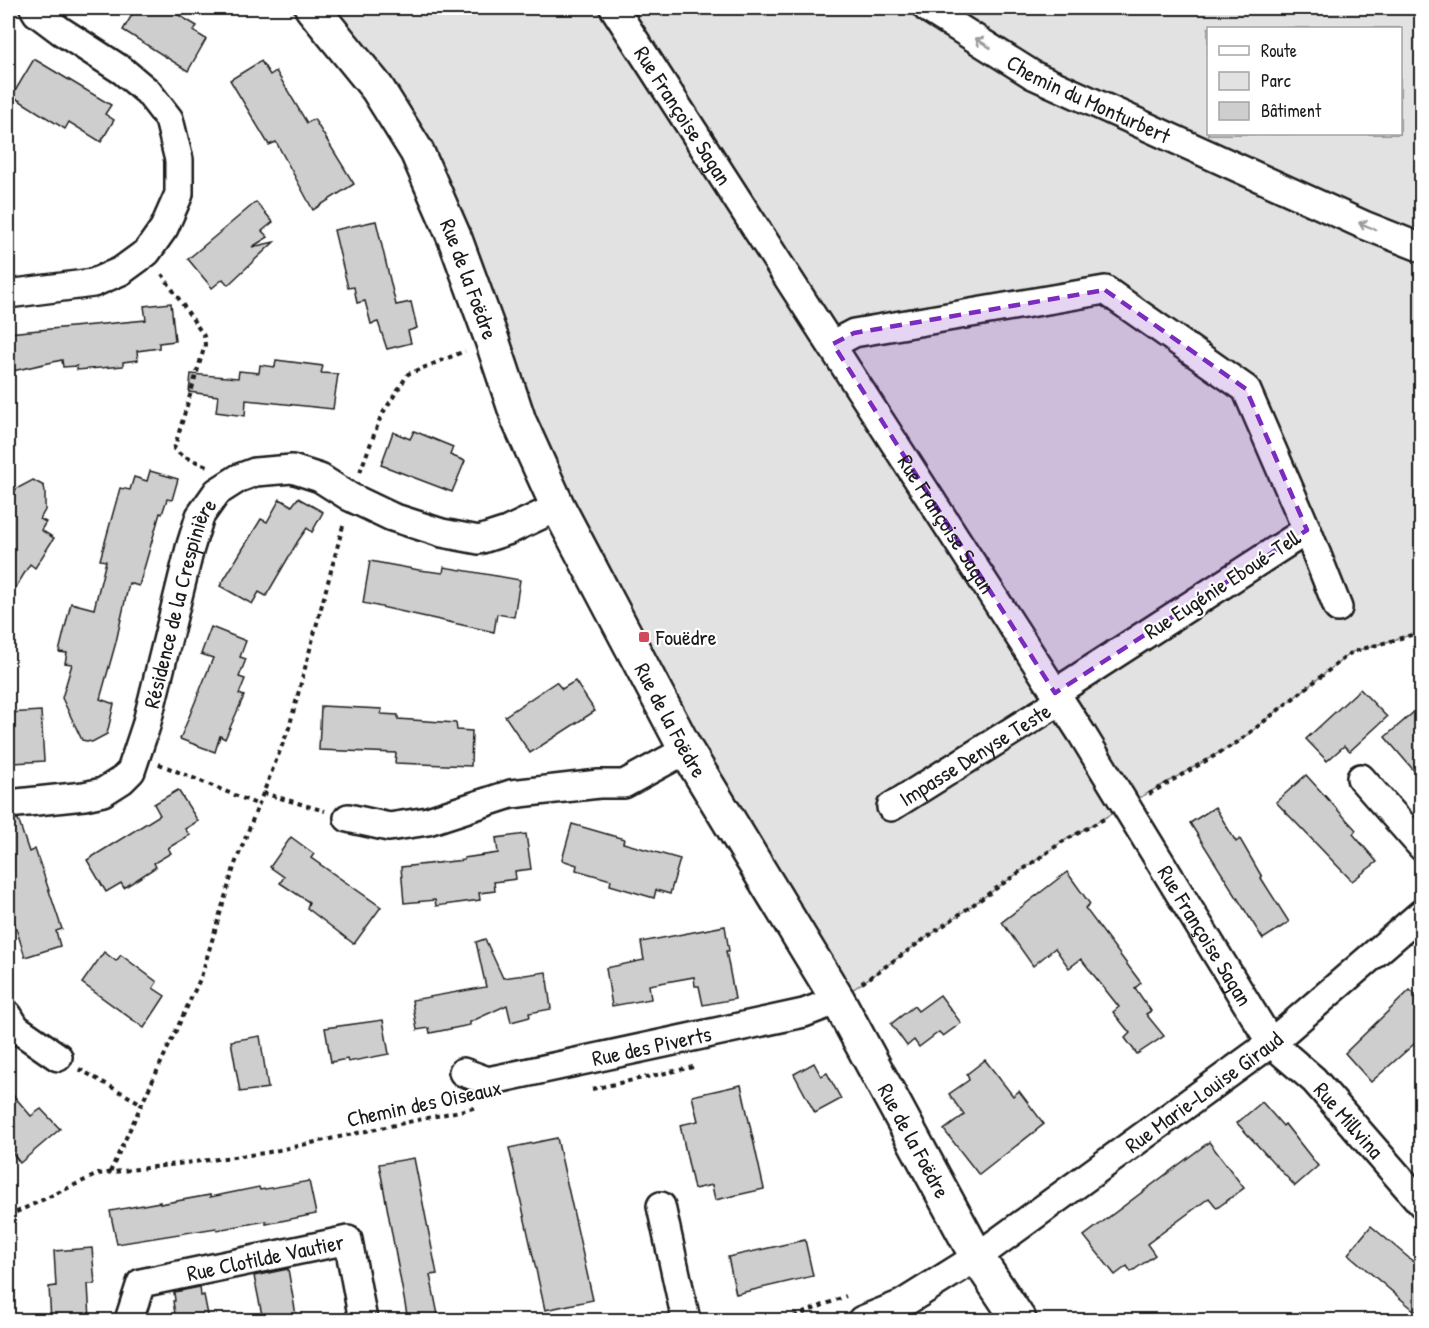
<svg xmlns="http://www.w3.org/2000/svg" width="1429" height="1328" font-family="'Patrick Hand',sans-serif">
  <rect width="100%" height="100%" fill="#fff"/>
  <filter id="ink" filterUnits="userSpaceOnUse"><feTurbulence type="fractalNoise" baseFrequency=".0167" numOctaves="2"/><feDisplacementMap in="SourceGraphic" scale="12" xChannelSelector="R" yChannelSelector="G"/><feConvolveMatrix kernelMatrix="1 2 1 2 8 2 1 2 1" color-interpolation-filters="sRGB"/></filter>
  <g filter="url(#ink)">
    <path fill="#e2e2e2" stroke="#7f7f7f" stroke-width="1.5" fill-rule="evenodd" d="M 312,8 L 1421,8 L 1421,632 L 1352,652 L 1238,742 L 1062,842 L 838,1000 L 686,750 L 455,239 ZM 1208,28 L 1400,28 L 1400,134 L 1208,134 Z"/>
    <g fill="#cecece" stroke="#1c1c1c" stroke-width="1.5">
      <polygon points="136,8 167,8 197,26 193,31 206,39 188,71 123,30"/>
      <polygon points="34,59 111,105 105,114 114,120 101,142 69,122 65,129 12,96"/>
      <polygon points="261,61 270,75 276,71 307,123 314,119 354,184 313,210 276,142 269,145 230,80"/>
      <polygon points="256,202 273,222 262,231 268,237 252,247 274,242 228,285 223,279 212,288 188,259"/>
      <polygon points="376,221 396,305 411,302 417,328 408,331 411,343 387,349 378,322 371,324 365,301 357,303 354,287 348,288 334,230"/>
      <polygon points="171,303 175,341 159,343 159,348 137,351 138,360 123,362 123,366 77,370 77,366 63,367 62,360 8,372 8,333 146,320 144,306"/>
      <polygon points="276,360 323,366 321,373 338,374 333,409 246,400 245,416 216,412 218,396 189,392 191,374 238,378 239,371 259,373 260,365 275,367"/>
      <polygon points="414,431 453,447 450,455 465,461 452,492 381,465 393,432 410,439"/>
      <polygon points="150,471 178,479 172,500 167,499 162,514 160,513 139,586 129,583 116,642 100,699 114,704 107,734 92,742 82,740 62,698 72,664 65,663 67,653 59,652 71,603 94,609 106,561 100,560 120,488 130,490 134,477 147,481"/>
      <polygon points="33,480 44,486 45,492 45,510 40,519 46,522 41,530 54,538 35,568 30,564 8,600 8,502 16,489"/>
      <polygon points="298,498 323,512 312,532 307,528 298,541 266,596 259,592 252,604 220,586 261,519 267,522 280,499 292,506"/>
      <polygon points="370,561 419,570 443,573 444,567 520,580 514,617 497,614 494,632 363,603"/>
      <polygon points="211,627 246,641 240,657 246,659 239,677 245,679 239,694 244,696 225,739 220,736 215,752 180,739 213,658 201,654"/>
      <polygon points="575,681 595,711 530,753 505,716 556,682 562,689"/>
      <polygon points="1360,689 1387,717 1350,751 1344,746 1327,761 1306,739"/>
      <polygon points="1422,705 1422,780 1385,737"/>
      <polygon points="321,706 382,709 381,714 398,715 398,719 456,723 457,730 472,731 471,766 395,763 396,753 319,750"/>
      <polygon points="41,711 44,761 14,763 14,748 8,748 8,713"/>
      <polygon points="1306,775 1356,830 1353,834 1377,862 1352,881 1276,802"/>
      <polygon points="178,790 198,821 185,829 190,835 168,848 171,853 154,863 156,867 124,888 121,883 106,892 87,860 160,815 154,804"/>
      <polygon points="1215,807 1236,842 1240,839 1262,877 1261,878 1289,922 1263,939 1190,823"/>
      <polygon points="8,819 18,819 29,852 35,849 62,929 56,931 60,946 25,957 8,902"/>
      <polygon points="572,824 624,839 623,843 680,859 670,894 656,890 654,898 610,885 611,880 576,870 577,865 562,860"/>
      <polygon points="526,834 531,869 515,871 516,879 494,882 495,891 479,893 480,900 436,906 435,900 404,903 401,867 464,860 464,858 498,853 496,838"/>
      <polygon points="291,837 314,854 311,858 381,907 354,944 307,908 309,902 280,883 284,877 270,867"/>
      <polygon points="1067,872 1090,904 1085,908 1141,983 1135,988 1151,1011 1146,1014 1164,1036 1137,1054 1125,1038 1130,1033 1113,1012 1119,1007 1081,959 1069,968 1055,948 1033,966 1002,922"/>
      <polygon points="725,926 729,951 726,951 735,999 703,1005 699,986 695,986 694,977 649,985 651,999 612,1006 606,968 644,960 641,942"/>
      <polygon points="485,939 503,978 546,972 551,1009 529,1013 530,1017 511,1022 507,1005 470,1022 470,1025 430,1033 429,1028 417,1030 412,1000 486,987 476,942"/>
      <polygon points="104,952 116,961 121,955 157,982 153,988 165,996 144,1028 82,983"/>
      <polygon points="1410,990 1422,1001 1422,1037 1371,1082 1345,1053"/>
      <polygon points="940,995 961,1023 943,1036 939,1032 919,1047 914,1040 907,1046 891,1024 914,1006 918,1011"/>
      <polygon points="383,1020 389,1054 348,1062 347,1059 331,1062 325,1028"/>
      <polygon points="260,1036 268,1088 240,1092 231,1041"/>
      <polygon points="985,1060 1013,1096 1019,1091 1044,1124 979,1175 944,1130 964,1115 949,1094 969,1080 967,1074"/>
      <polygon points="814,1063 821,1076 827,1073 841,1099 815,1113 794,1074"/>
      <polygon points="741,1085 764,1189 715,1200 712,1185 694,1189 680,1125 698,1121 692,1096"/>
      <polygon points="8,1089 31,1116 41,1109 60,1129 20,1163 8,1147"/>
      <polygon points="1262,1102 1283,1126 1285,1124 1318,1166 1295,1186 1237,1123"/>
      <polygon points="557,1138 593,1300 545,1310 509,1148"/>
      <polygon points="1209,1142 1244,1188 1217,1208 1209,1198 1147,1244 1155,1255 1131,1272 1127,1266 1115,1275 1084,1236"/>
      <polygon points="414,1158 437,1274 430,1275 439,1320 408,1320 379,1164"/>
      <polygon points="309,1181 316,1214 266,1224 266,1221 217,1230 216,1228 117,1244 110,1211 160,1202 160,1204 210,1195 210,1197 259,1187 260,1190"/>
      <polygon points="1371,1226 1422,1269 1422,1317 1348,1254"/>
      <polygon points="805,1240 813,1276 736,1294 728,1257"/>
      <polygon points="92,1248 95,1284 88,1284 90,1319 51,1320 49,1287 56,1286 54,1251"/>
      <polygon points="288,1269 296,1315 263,1320 254,1276"/>
      <polygon points="200,1287 201,1296 204,1295 209,1320 176,1320 173,1301 175,1301 174,1292"/>
    </g>
    <g fill="none" stroke-linecap="round" stroke-linejoin="round">
      <g stroke="#1c1c1c" stroke-width="32">
        <g id="minor">
          <path id="s1" d="M 614,8 L 1082,734 L 1271,1043 L 1314,1080 L 1422,1204"/>
          <path id="s2" d="M 927,8 L 1033,75 L 1364,225 L 1422,248"/>
          <polyline points="8,294 93,283 121,271 147,252 164,228 179,194 179,160 169,119 148,92 123,71 61,31 37,13 34,8"/>
          <polyline points="833,344 854,333 1105,290 1246,389 1307,530 1055,693"/>
          <polyline points="1307,530 1338,608"/>
          <polyline points="1361,778 1422,847"/>
          <path id="s3" d="M 8,804 L 84,796 L 103,792 L 122,780 L 131,771 L 146,726 L 190,548 L 200,516 L 217,492 L 239,478 L 255,472 L 292,469 L 320,478 L 350,497 L 392,517 L 442,533 L 479,540 L 507,531 L 558,507"/>
          <path id="s4" d="M 891,807 L 1060,701"/>
          <polyline points="348,818 389,827 428,821 511,794 599,784 624,784 686,750"/>
          <polyline points="8,1015 16,1028 58,1057"/>
          <path id="s5" d="M 463,1072 L 488,1081 L 804,1013 L 838,1000"/>
          <polyline points="661,1206 686,1320"/>
          <path id="s6" d="M 129,1320 L 141,1283 L 348,1240 L 363,1320"/>
          <path id="s7" d="M 862,1320 L 902,1304 L 977,1257 L 1271,1043 L 1422,913"/>
        </g>
      </g>
      <g stroke="#1c1c1c" stroke-width="38">
        <g id="tertiary">
          <path id="s8" d="M 312,8 L 377,88 L 417,152 L 455,239 L 492,340 L 519,421 L 558,507 L 686,750 L 838,1000 L 977,1257 L 1019,1320"/>
        </g>
      </g>
      <g stroke="#1c1c1c" stroke-width="4" stroke-dasharray="4.5 4.5" stroke-linecap="butt">
        <polyline points="162,274 204,336 205,345 174,449 182,456 207,466"/>
        <polyline points="360,472 381,416 408,374 465,351"/>
        <polyline points="159,764 259,805"/>
        <polyline points="263,793 325,811"/>
        <polyline points="1149,794 1238,742 1352,652 1422,632"/>
        <polyline points="862,983 1062,842 1104,819"/>
        <polyline points="79,1069 142,1104"/>
        <polyline points="592,1089 693,1067"/>
        <polyline points="110,1172 201,977 235,864 289,728 344,522"/>
        <polyline points="8,1216 98,1174 265,1153 478,1107"/>
        <polyline points="8,1251 8,1268"/>
        <polyline points="786,1320 846,1296"/>
      </g>
      <use href="#minor" stroke="#fff" stroke-width="27"/>
      <use href="#tertiary" stroke="#fff" stroke-width="33"/>
    </g>
    <defs><path id="oneway-shaft" d="M-6 0H5M1.5-3L5.5 0L1.5 3" fill="none" stroke-width="1.6" stroke-linecap="round" stroke-linejoin="round" transform="scale(1.5)"/></defs>
    <g stroke="#999">
      <use href="#oneway-shaft" transform="translate(983 43) rotate(-147)"/>
      <use href="#oneway-shaft" transform="translate(1367 226) rotate(-157)"/>
    </g>
  </g>
  <path fill="#7b2cbf" fill-opacity="0.2" stroke="#7b2cbf" stroke-width="4.5" stroke-dasharray="12 8" stroke-linejoin="round" d="M 1105,290 L 1246,389 L 1307,530 L 1055,693 L 833,344 L 854,333 Z"/>
  <rect fill="#d1495b" stroke="#fff" stroke-width="2" x="638" y="631" width="12" height="12" rx="3"/>
  <g text-anchor="middle" stroke-width="4.5" stroke-linejoin="round" paint-order="stroke">
    <g font-size="22" fill="#1c1c1c" stroke="#fff">
      <text dy="8" stroke="none"><textPath href="#s2" startOffset="186">Chemin du Monturbert</textPath></text>
      <text dy="8" stroke="none"><textPath href="#s1" startOffset="128">Rue Françoise Sagan</textPath></text>
      <text dy="8" stroke="none"><textPath href="#s8" startOffset="316">Rue de la Foëdre</textPath></text>
      <text dy="8" stroke="none"><textPath href="#s1" startOffset="614">Rue Françoise Sagan</textPath></text>
      <text transform="translate(1222 584) rotate(-33)" y="8">Rue Eugénie Eboué-Tell</text>
      <text dy="8" stroke="none"><textPath href="#s3" startOffset="306">Résidence de la Crespinière</textPath></text>
      <text dy="8" stroke="none"><textPath href="#s8" startOffset="802">Rue de la Foëdre</textPath></text>
      <text dy="8" stroke="none"><textPath href="#s4" startOffset="99">Impasse Denyse Teste</textPath></text>
      <text dy="8" stroke="none"><textPath href="#s1" startOffset="1100">Rue Françoise Sagan</textPath></text>
      <text dy="8" stroke="none"><textPath href="#s5" startOffset="194">Rue des Piverts</textPath></text>
      <text dy="8" stroke="none"><textPath href="#s7" startOffset="412">Rue Marie-Louise Giraud</textPath></text>
      <text transform="translate(424 1103) rotate(-12)" y="8">Chemin des Oiseaux</text>
      <text dy="8" stroke="none"><textPath href="#s1" startOffset="1336">Rue Millvina</textPath></text>
      <text dy="8" stroke="none"><textPath href="#s8" startOffset="1288">Rue de la Foëdre</textPath></text>
      <text dy="8" stroke="none"><textPath href="#s6" startOffset="166">Rue Clotilde Vautier</textPath></text>
    </g>
    <g font-size="22" fill="#1c1c1c" stroke="#fff" text-anchor="start">
      <text x="656" y="645">Fouëdre</text>
    </g>
  </g>
  <rect width="1429" height="1328" fill="none" stroke="#fff" stroke-width="30"/>
  <rect x="15" y="15" width="1399" height="1298" fill="none" stroke="#1c1c1c" stroke-width="2" filter="url(#ink)"/>
  <rect x="1207" y="27" width="195" height="108" fill="#ffffff" stroke="#a4a4a4" stroke-width="1.5"/>
  <rect x="1219" y="46" width="30" height="9" fill="#ffffff" stroke="#a4a4a4" stroke-width="1.5"/>
  <text x="1261" y="57" font-size="18" fill="#1c1c1c">Route</text>
  <rect x="1219" y="72" width="30" height="18" fill="#e2e2e2" stroke="#a4a4a4" stroke-width="1.5"/>
  <text x="1261" y="87" font-size="18" fill="#1c1c1c">Parc</text>
  <rect x="1219" y="102" width="30" height="18" fill="#cecece" stroke="#a4a4a4" stroke-width="1.5"/>
  <text x="1261" y="117" font-size="18" fill="#1c1c1c">Bâtiment</text>
</svg>
